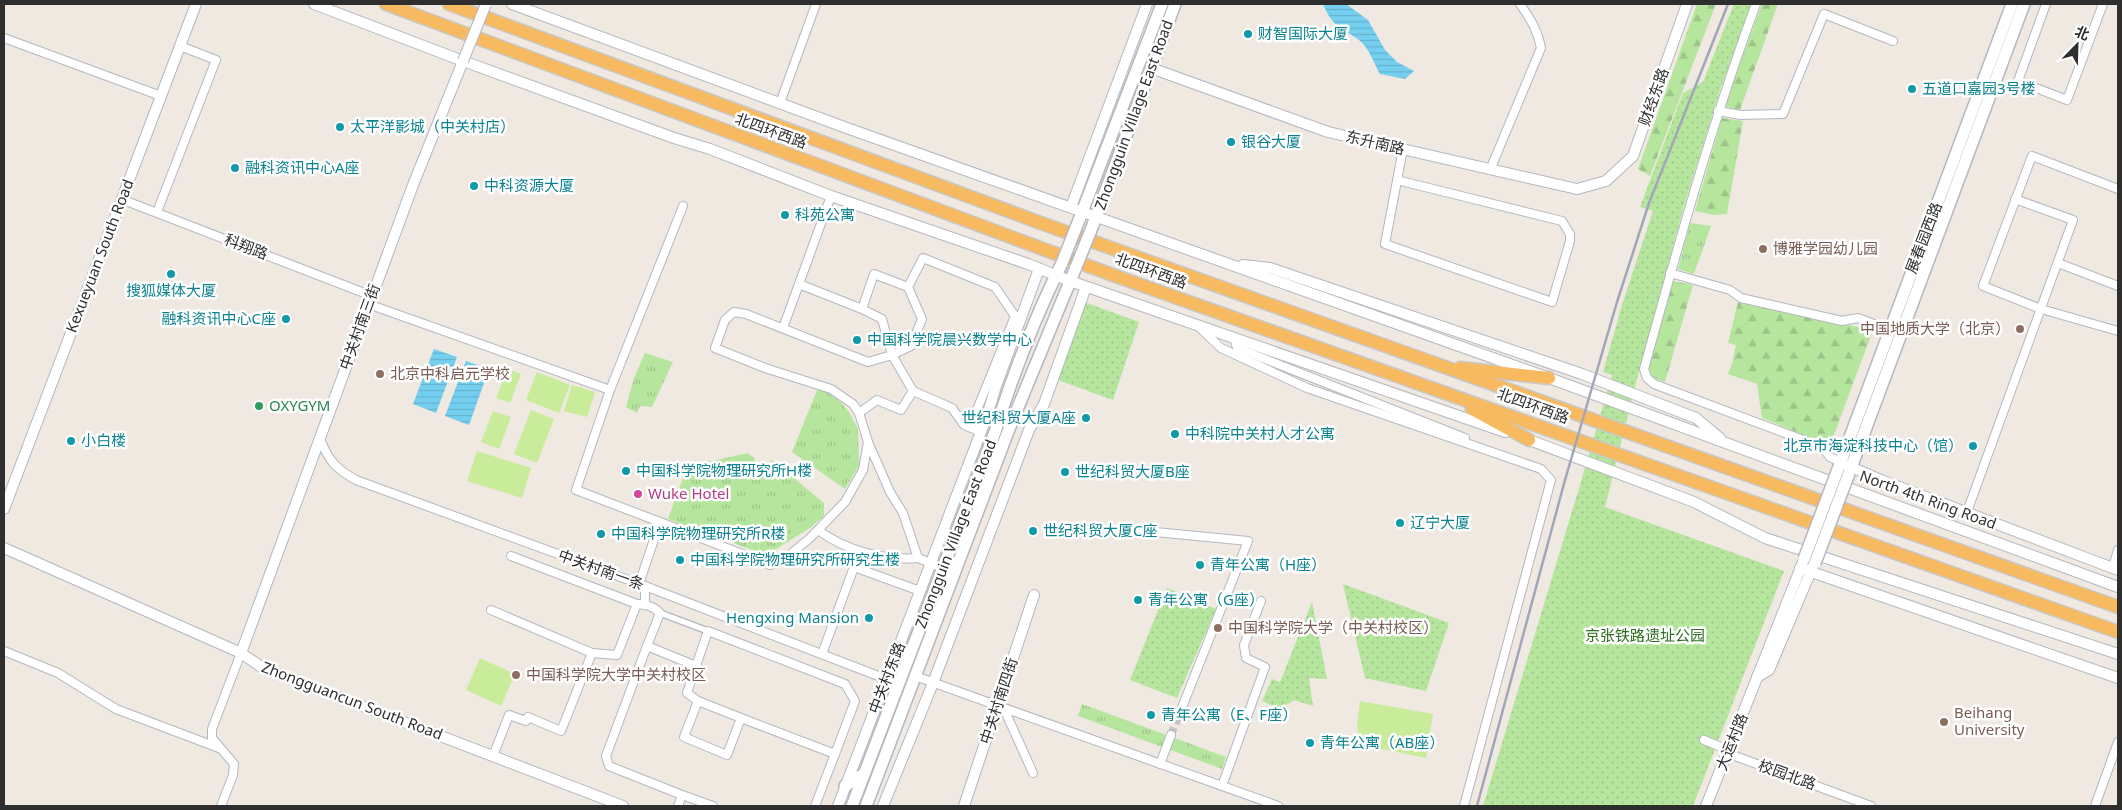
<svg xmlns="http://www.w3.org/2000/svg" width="2122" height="810" font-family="'Noto Sans','Noto Sans SC',sans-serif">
  <defs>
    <pattern id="grass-tufts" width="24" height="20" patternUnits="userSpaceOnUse" patternTransform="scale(1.25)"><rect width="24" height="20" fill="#b6e59e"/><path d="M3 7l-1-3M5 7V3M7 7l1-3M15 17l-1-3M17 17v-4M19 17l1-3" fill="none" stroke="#9dc588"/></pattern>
    <pattern id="forest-firs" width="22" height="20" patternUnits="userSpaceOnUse" patternTransform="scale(1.25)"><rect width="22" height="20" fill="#b6e59e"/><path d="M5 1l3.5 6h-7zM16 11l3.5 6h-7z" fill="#9dc588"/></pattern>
    <pattern id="park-dots" width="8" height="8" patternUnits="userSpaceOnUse" patternTransform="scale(1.25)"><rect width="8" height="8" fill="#b6e59e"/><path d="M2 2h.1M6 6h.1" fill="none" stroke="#9dc588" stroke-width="1.8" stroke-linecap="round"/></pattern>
    <pattern id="water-rules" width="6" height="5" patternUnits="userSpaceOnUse" patternTransform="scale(1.25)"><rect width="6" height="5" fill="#75cff0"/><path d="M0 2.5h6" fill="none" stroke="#66b2ce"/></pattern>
  </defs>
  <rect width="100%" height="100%" fill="#efe9e1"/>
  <g fill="url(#grass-tufts)">
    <polygon points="1690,223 1711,226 1694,274 1678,269"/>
    <polygon points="645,353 673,362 652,407 640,406 637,413 626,407 634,378"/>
    <polygon points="820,383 824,383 849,412 858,429 859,465 845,489 792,452"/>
    <polygon points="748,453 754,458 760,473 772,460 824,503 824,516 810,528 766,555 668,519 684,475 703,463"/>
    <polygon points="1082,704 1226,757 1222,769 1078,716"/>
  </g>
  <g fill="url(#forest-firs)">
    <polygon points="1697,4 1716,4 1650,176 1638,169"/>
    <polygon points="1762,4 1778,4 1740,110 1724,106"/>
    <polygon points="1722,118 1743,121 1727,214 1714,215 1695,211"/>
    <polygon points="1673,281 1693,285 1665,382 1652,377 1648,366"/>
    <polygon points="1738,302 1873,330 1834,435 1821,442 1762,418 1757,384 1728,374 1732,364 1736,345 1728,343"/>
  </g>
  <g fill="url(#park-dots)">
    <polygon points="1734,4 1752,4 1721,87 1684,206 1636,383 1605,507 1784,571 1693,806 1483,806 1580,485 1612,375 1603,372 1622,305 1653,211 1640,207 1683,93 1703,82"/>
    <polygon points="1084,302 1139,322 1113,400 1055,379"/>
    <polygon points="1343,584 1449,623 1426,691 1365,678"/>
    <polygon points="1167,588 1216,609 1177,698 1130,680"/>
    <polygon points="1312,602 1327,679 1309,678 1313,706 1294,700 1280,709 1262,701 1272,679 1280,682"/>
  </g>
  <g fill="#c9ec9a">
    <polygon points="508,369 521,374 510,403 496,398"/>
    <polygon points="537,372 570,385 559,413 526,400"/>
    <polygon points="572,385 595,392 587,417 564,411"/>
    <polygon points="531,410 554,419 537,463 514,454"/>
    <polygon points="493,411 511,417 499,449 481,442"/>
    <polygon points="477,451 531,468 522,498 467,481"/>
    <polygon points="480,658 515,674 501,706 466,690"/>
    <polygon points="1360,701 1433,714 1426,758 1361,745 1357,727"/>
  </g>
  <g fill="url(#water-rules)">
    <path d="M 1323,4 L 1346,4 L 1368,20 L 1385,50 L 1397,62 L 1414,71 L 1405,79 L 1380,74 C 1373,62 1370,49 1359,40 C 1340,26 1333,28 1323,4 Z"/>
    <polygon points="434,349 457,357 436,413 413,404"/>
    <polygon points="466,361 489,369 469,425 445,416"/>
  </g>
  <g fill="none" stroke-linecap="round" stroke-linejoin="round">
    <polyline stroke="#c8c4bd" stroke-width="8" stroke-dasharray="8 4" stroke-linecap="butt" points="1171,735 1181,710"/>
    <g stroke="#b4b7c1" stroke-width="8">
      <polyline id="pedestrian" points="660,613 708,631"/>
    </g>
    <g stroke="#b4b7c1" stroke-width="10">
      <g id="minor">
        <path d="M 1756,4 C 1712,123 1678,246 1644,369 L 1647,378 L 1654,384 L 1822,447 L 1830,457 L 1841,462"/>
        <polyline points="2046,4 2018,81 2067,100 2103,4"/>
        <polyline points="4,38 161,96"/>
        <polyline points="780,103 816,4"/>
        <polyline points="1718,111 1741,115 1783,114 1824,14 1893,41"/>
        <path d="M 1490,170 L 1541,48 C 1538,31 1530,18 1520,4"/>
        <polyline points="1397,180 1562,221 1570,234 1570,241 1552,302 1385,244 1403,149"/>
        <polyline points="2118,189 2032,156 1983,286 2041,309 2118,331"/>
        <polyline points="121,199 372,296"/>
        <polyline points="157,212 216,60 180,46"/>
        <polyline points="2058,263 2118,286"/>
        <polyline points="1670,273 1730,290 1741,298 1842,321 1858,318 1890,330"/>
        <polyline points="799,284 862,309 874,274 908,287 923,258 995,287 1015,316 970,427"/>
        <polyline points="368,304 610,390 576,490 660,522 639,584"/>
        <polyline points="862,309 882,319 892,355 911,346 922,319 908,287"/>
        <polyline points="1199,327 1221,348 1307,388 1541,469 1551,480 1464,806"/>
        <polyline points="783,328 831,196"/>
        <polyline points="1234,337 1237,348 1465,438"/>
        <polyline points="610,390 683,206"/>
        <polyline points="859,413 877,400 901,410 913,391"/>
        <path d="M 320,439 C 329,461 335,468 356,480 L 645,586 L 899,684"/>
        <polyline points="868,442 890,492 903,513 918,558 943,568"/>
        <polyline points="1967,512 2073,220 2015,199"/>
        <polyline points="660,522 770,565 782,561 810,538 845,502 863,470 868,442 859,413 853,404 831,389 765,368 715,348 725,320 734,312 746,314 868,362 892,355 913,391 952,408 964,425 981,432"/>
        <path d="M 818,530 C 845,550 883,561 918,558"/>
        <polyline points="1135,530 1248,541 1181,710"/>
        <polyline points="511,556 637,604"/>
        <polyline points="2113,567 2118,550"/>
        <polyline points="645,586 645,605"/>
        <path d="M 491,610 L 592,653 L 617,655 L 637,604 C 646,605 654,606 660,613 L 647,646 L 696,666 L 708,631 L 845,684 L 855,701 L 835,754"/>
        <polyline points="647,646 606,756 609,766 682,795 678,806"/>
        <polyline points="4,651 58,673 116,709 219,748"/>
        <polyline points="822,654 854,567 920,591"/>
        <polyline points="696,666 687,693 698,701 684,737 727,755 741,718 835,754 815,806"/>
        <polyline points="915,676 1278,806"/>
        <polyline points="698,701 741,718"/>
        <polyline points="1004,709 1033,773"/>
        <polyline points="1704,740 1721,747 1727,753 1735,756 1871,806"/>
        <polyline points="493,756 509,715 526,721 528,717 561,731 592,653"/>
        <polyline points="1160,764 1171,735"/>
        <polyline points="1222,786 1265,667 1246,658 1244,645 1261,601"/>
        <polyline points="682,795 713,806"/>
        <polyline points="221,806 233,775 234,764 212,738 212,729 241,653"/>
        <polyline points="2095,806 2118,742"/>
      </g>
    </g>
    <g stroke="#b4b7c1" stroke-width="12">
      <g id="tertiary">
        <polyline points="314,4 463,61 674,138 710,149 831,196 1028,264 1070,281 1505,432"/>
        <polyline points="512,4 844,127 1549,378 2118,587"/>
        <polyline points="1151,68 1328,132 1577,189 1606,181 1633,156 1687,4"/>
        <polyline points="1071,207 1147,4"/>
        <polyline points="1243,265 1270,268 1582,374 1696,418 1720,438"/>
        <polyline points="1524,438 1694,502 1765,538 2118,654"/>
        <polyline points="1844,464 1881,480 2118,570"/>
        <polyline points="4,509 196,4"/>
        <polyline points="4,548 241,653 263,668 623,806"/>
        <polyline points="1800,568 2118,678"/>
        <polyline points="241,653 413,185 463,61"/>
        <polyline points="1757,677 1769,670 1813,566"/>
        <polyline points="838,806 987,416 996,386 1039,269"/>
        <polyline points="883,806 933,683 1029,430 1044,404 1086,287"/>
        <polyline points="964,806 1034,595"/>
        <polyline points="1706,806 1803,562"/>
      </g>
    </g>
    <g stroke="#b4b7c1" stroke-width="14">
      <g id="secondary">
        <polyline points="1079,220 1162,4"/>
        <polyline points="1093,225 1175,4"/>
        <polyline points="1837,472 2012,4"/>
        <polyline points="1848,476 2024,4"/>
        <polyline points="845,786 864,774"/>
        <path d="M 852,806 L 995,432 C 1013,374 1035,317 1062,263"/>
        <polyline points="866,806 1009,429 1076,267"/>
      </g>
    </g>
    <g stroke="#c9c9c9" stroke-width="15">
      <g id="trunk">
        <polyline points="386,4 1110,274 2118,632"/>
        <polyline points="449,4 1038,222 2118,607"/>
        <polyline points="1460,368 1549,378"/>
        <polyline points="1472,409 1529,440"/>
      </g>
    </g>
    <use href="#pedestrian" stroke="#fff" stroke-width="5.5"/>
    <use href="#minor" stroke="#fff" stroke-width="8"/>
    <use href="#tertiary" stroke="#fff" stroke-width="10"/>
    <use href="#secondary" stroke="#fff" stroke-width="11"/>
    <use href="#trunk" stroke="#f8ba60" stroke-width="12"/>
    <polyline stroke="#a3a6b8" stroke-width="2.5" points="1477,806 1565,480 1617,302 1649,203 1728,4"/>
    <g stroke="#b4b7c1" stroke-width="12" stroke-linecap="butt">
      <polyline id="tertiary-bridge" points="463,61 486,4"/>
    </g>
    <g stroke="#b4b7c1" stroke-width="14" stroke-linecap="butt">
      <g id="secondary-bridge">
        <polyline points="1062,263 1079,220"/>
        <polyline points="1076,267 1093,225"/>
        <polyline points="1804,559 1837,472"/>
        <polyline points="1815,563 1848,476"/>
      </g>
    </g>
    <use href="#tertiary-bridge" stroke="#fff" stroke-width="10"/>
    <use href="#secondary-bridge" stroke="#fff" stroke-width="11"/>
  </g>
  <g fill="#0f9aa8" stroke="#fff" stroke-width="2">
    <circle cx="1248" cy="34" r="5"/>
    <circle cx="1912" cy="89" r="5"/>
    <circle cx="340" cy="127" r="5"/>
    <circle cx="1231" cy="142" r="5"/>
    <circle cx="235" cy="168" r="5"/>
    <circle cx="474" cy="186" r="5"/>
    <circle cx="785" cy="215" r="5"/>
    <circle cx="171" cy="274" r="5"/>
    <circle cx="286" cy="319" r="5"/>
    <circle cx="857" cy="340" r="5"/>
    <circle cx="1086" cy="418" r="5"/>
    <circle cx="1175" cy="434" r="5"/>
    <circle cx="71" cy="441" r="5"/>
    <circle cx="1973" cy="446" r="5"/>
    <circle cx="626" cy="471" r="5"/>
    <circle cx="1065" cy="472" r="5"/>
    <circle cx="1400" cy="523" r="5"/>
    <circle cx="1033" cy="531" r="5"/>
    <circle cx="601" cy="534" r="5"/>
    <circle cx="680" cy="560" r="5"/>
    <circle cx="1200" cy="565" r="5"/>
    <circle cx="1138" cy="600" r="5"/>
    <circle cx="869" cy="618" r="5"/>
    <circle cx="1151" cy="715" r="5"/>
    <circle cx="1310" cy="743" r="5"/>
  </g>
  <g fill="#8d6e63" stroke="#fff" stroke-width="2">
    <circle cx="1763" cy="249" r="5"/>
    <circle cx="2020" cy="329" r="5"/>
    <circle cx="380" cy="374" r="5"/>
    <circle cx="1218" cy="628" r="5"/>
    <circle cx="516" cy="675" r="5"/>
    <circle cx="1944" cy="722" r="5"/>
  </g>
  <circle fill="#2e9e5b" stroke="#fff" stroke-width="2" cx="259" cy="406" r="5"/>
  <circle fill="#d1479c" stroke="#fff" stroke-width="2" cx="638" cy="494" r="5"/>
  <g text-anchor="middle" stroke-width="5" stroke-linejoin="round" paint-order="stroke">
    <g font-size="15" fill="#0d838f" stroke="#fff" text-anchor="start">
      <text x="1258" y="39">财智国际大厦</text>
      <text x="1922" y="94">五道口嘉园3号楼</text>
      <text x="350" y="132">太平洋影城（中关村店）</text>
      <text x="1241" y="147">银谷大厦</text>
      <text x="245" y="173">融科资讯中心A座</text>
      <text x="484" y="191">中科资源大厦</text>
      <text x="795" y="220">科苑公寓</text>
      <text x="171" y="296" text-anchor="middle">搜狐媒体大厦</text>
      <text x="276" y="324" text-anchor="end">融科资讯中心C座</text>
      <text x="867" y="345">中国科学院晨兴数学中心</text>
      <text x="1076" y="423" text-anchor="end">世纪科贸大厦A座</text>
      <text x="1185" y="439">中科院中关村人才公寓</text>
      <text x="81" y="446">小白楼</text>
      <text x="1963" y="451" text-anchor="end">北京市海淀科技中心（馆）</text>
      <text x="636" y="476">中国科学院物理研究所H楼</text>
      <text x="1075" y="477">世纪科贸大厦B座</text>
      <text x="1410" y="528">辽宁大厦</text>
      <text x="1043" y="536">世纪科贸大厦C座</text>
      <text x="611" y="539">中国科学院物理研究所R楼</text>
      <text x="690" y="565">中国科学院物理研究所研究生楼</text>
      <text x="1210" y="570">青年公寓（H座）</text>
      <text x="1148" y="605">青年公寓（G座）</text>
      <text x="859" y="623" text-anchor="end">Hengxing Mansion</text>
      <text x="1161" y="720">青年公寓（E、F座）</text>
      <text x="1320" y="748">青年公寓（AB座）</text>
    </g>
    <g font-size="15" fill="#2e2e2e" stroke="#fff">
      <text transform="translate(1654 97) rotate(-70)" y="5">财经东路</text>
      <text transform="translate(1134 115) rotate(-70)" y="5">Zhongguin Village East Road</text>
      <text transform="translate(771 131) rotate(20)" y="5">北四环西路</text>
      <text transform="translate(1375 143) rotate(13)" y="5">东升南路</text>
      <text transform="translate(1924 238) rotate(-69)" y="5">展春园西路</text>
      <text transform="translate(246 247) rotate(21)" y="5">科翔路</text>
      <text transform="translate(100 256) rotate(-69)" y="5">Kexueyuan South Road</text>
      <text transform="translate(1151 271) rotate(20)" y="5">北四环西路</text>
      <text transform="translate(360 327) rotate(-70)" y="5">中关村南三街</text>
      <text transform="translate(1533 406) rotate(20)" y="5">北四环西路</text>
      <text transform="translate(1928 500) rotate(20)" y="5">North 4th Ring Road</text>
      <text transform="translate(956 534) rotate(-69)" y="5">Zhongguin Village East Road</text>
      <text transform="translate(601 570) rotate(20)" y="5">中关村南一条</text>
      <text transform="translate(887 678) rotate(-69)" y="5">中关村东路</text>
      <text transform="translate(352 701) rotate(21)" y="5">Zhongguancun South Road</text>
      <text transform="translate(999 701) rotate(-72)" y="5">中关村南四街</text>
      <text transform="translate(1732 742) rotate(-68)" y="5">大运村路</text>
      <text transform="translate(1787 775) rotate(20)" y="5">校园北路</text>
    </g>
    <g font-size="15" fill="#785e54" stroke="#fff" text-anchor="start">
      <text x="1773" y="254">博雅学园幼儿园</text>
      <text x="2010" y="334" text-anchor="end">中国地质大学（北京）</text>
      <text x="390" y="379">北京中科启元学校</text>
      <text x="1228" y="633">中国科学院大学（中关村校区）</text>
      <text x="526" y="680">中国科学院大学中关村校区</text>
      <text x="1954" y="718">Beihang<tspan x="1954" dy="17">University</tspan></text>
    </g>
    <g font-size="15" fill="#27864d" stroke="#fff" text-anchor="start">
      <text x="269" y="411">OXYGYM</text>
    </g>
    <g font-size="15" fill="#b23c85" stroke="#fff" text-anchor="start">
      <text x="648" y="499">Wuke Hotel</text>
    </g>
    <g font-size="15" fill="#2c6e1b" stroke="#fff">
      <text x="1645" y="641">京张铁路遗址公园</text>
    </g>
  </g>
  <rect width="2122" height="810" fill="none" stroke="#2e2e2e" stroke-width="10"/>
  <g transform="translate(2077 45) rotate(23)" stroke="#ffffff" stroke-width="4" paint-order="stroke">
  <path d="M0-4L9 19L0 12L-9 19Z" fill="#2e2e2e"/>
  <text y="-8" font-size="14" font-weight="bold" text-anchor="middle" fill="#2e2e2e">北</text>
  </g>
</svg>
